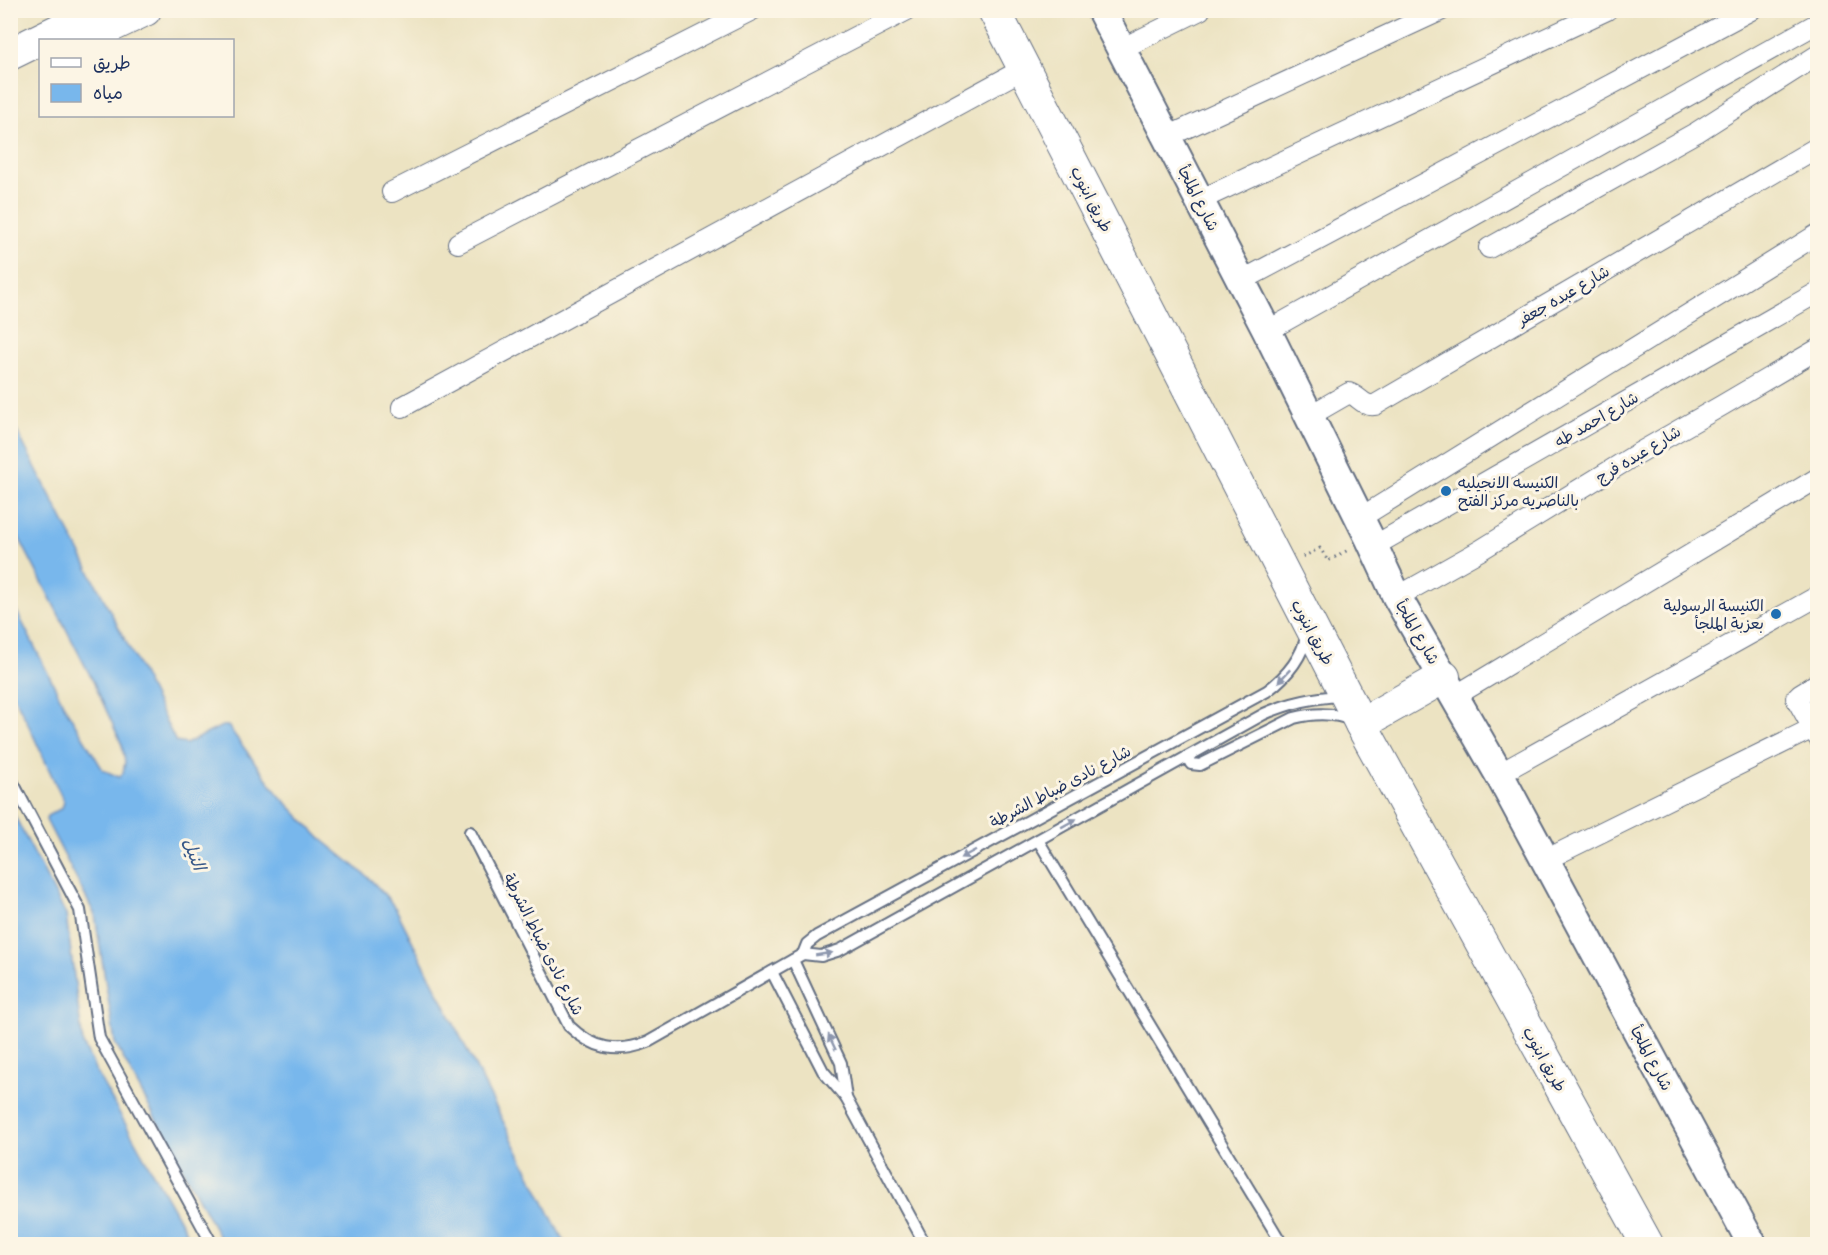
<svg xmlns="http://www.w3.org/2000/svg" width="1828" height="1255" font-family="Pangolin,'Playpen Sans Arabic',sans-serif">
  <rect width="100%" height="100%" fill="#fcf5e5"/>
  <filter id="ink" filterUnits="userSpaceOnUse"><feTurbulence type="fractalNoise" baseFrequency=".0167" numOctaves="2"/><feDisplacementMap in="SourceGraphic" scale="12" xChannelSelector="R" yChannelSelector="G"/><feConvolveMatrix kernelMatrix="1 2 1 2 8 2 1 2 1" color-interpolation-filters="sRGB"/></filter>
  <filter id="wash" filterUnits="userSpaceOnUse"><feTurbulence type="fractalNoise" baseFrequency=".008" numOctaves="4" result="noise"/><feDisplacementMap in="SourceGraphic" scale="24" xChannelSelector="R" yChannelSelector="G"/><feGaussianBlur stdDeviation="1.35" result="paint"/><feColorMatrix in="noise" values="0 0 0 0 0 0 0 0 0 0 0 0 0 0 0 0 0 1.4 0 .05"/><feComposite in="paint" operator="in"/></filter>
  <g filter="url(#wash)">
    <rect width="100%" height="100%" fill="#ece3c2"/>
    <g fill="#78b7ec" stroke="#4a73a5" stroke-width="1.5">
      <polygon points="10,418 135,659 176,742 186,744 222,726 228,726 278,794 320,838 369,878 385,895 396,909 565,1244 223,1244 115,1043 95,915 46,820 47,816 62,808 64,802 28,724 11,690 11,600 66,709 103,770 119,777 123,773 125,762 122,745 94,683 11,522"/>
      <polygon points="11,809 66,915 83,1044 98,1075 193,1244 11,1244"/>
    </g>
  </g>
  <g filter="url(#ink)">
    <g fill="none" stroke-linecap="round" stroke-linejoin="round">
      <g stroke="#646e81" stroke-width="14">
        <g id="lane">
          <path d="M 1307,634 C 1302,658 1287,676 1267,691 L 817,936 L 807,944 L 803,954 L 821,956 L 840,950 L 1264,714 C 1289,703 1314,697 1342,696"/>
          <path d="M 1187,757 L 1191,764 L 1200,765 L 1294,718 C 1314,713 1334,712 1353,721"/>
          <polyline points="10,777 80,910 99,1038 212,1244"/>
          <path d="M 470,832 L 569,1026 C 593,1049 617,1054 648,1042 L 803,954"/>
          <polyline points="1038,840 1282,1244"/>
          <polyline points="793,960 841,1063 846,1098"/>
          <polyline points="772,972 823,1071 846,1098 925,1244"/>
        </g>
      </g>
      <g stroke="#646e81" stroke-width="22">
        <g id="street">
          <polyline points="1121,49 1200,10"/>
          <polyline points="1167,137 1442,10"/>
          <polyline points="392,192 752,10"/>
          <polyline points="1200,200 1607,10"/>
          <polyline points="458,243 907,10"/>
          <polyline points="1489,248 1697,132 1818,55"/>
          <polyline points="1241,281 1751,10"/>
          <polyline points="1267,331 1818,23"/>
          <polyline points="402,407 1025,68"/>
          <path d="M 1309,416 L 1349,393 C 1359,396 1363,407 1375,405 L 1818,147"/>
          <polyline points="1360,518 1818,234"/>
          <polyline points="1374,546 1818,292"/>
          <polyline points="1397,597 1479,551 1637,454 1721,406 1818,349"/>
          <polyline points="1818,683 1800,694 1796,698 1818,737"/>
          <polyline points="1455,696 1818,478"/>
          <polyline points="1499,774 1818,596"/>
          <polyline points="1545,860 1813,728"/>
        </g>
      </g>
      <g stroke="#646e81" stroke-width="32">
        <polyline id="secondary" points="1101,10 1267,331 1370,539 1397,597 1499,774 1752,1244"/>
      </g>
      <g stroke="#646e81" stroke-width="34">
        <g id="primary">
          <polyline points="994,10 1361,724 1647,1244"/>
          <polyline points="82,40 145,10"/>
          <polyline points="10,54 100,10"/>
          <polyline points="1361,724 1444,677"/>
        </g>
      </g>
      <polyline stroke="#646e81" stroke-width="3" stroke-dasharray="1.5 4.5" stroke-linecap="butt" points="1303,557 1320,548 1328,561 1350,549"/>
      <use href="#lane" stroke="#fff" stroke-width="10"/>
      <use href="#street" stroke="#fff" stroke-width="20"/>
      <use href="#secondary" stroke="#fff" stroke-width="28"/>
      <use href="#primary" stroke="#fff" stroke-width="32"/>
    </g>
    <defs><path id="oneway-solid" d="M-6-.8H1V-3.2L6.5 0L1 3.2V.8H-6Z" transform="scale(1.5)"/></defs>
    <g fill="#8d97ae">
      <use href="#oneway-solid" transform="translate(1284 676) rotate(133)"/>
      <use href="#oneway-solid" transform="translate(1069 823) rotate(-29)"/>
      <use href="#oneway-solid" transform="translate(968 854) rotate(152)"/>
      <use href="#oneway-solid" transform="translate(824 954) rotate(-9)"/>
      <use href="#oneway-solid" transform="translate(832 1042) rotate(-115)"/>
    </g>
  </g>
  <g fill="#1f6fb2" stroke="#fcf5e5" stroke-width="2">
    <circle cx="1446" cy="491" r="6"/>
    <circle cx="1776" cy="614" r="6"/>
  </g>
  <g text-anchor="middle" stroke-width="6" stroke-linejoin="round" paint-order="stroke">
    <g font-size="16" fill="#1b2f5e" stroke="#fcf5e5">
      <text transform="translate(1199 198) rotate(63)" y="6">شارع الملجأ</text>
      <text transform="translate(1092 199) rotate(63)" y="6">طريق ابنوب</text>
      <text transform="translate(1563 295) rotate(-30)" y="6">شارع عبده جعفر</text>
      <text transform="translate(1596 419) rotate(-30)" y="6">شارع احمد طه</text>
      <text transform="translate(1638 454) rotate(-31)" y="6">شارع عبده فرج</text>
      <text transform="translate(1313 632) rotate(62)" y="6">طريق ابنوب</text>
      <text transform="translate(1418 632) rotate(60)" y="6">شارع الملجأ</text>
      <text transform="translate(1060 786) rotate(-28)" y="6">شارع نادى ضباط الشرطة</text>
      <text transform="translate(544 944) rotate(63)" y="6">شارع نادى ضباط الشرطة</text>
      <text transform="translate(1652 1058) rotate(62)" y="6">شارع الملجأ</text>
      <text transform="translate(1545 1059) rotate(61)" y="6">طريق ابنوب</text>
    </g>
    <g font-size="16" fill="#1b2f5e" stroke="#fcf5e5" text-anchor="start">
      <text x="1458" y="488">الكنيسه الانجيليه<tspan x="1458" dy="18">بالناصريه مركز الفتح</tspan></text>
      <text x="1764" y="611" text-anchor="end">الكنيسة الرسولية<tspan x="1764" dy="18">بعزبة الملجأ</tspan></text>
    </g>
    <g font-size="18" font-style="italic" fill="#375889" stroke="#fcf5e5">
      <text transform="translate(194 854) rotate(69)" y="6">النيل</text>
    </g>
  </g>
  <rect width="1828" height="1255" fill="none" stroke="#fcf5e5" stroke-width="36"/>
  <rect x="39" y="39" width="195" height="78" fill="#fcf5e5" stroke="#a2a6af" stroke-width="1.5"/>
  <rect x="51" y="58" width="30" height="9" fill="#ffffff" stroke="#a2a6af" stroke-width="1.5"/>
  <text x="93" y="69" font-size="18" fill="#1b2f5e">طريق</text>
  <rect x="51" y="84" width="30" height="18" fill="#78b7ec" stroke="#a2a6af" stroke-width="1.5"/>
  <text x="93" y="99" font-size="18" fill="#1b2f5e">مياه</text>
</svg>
